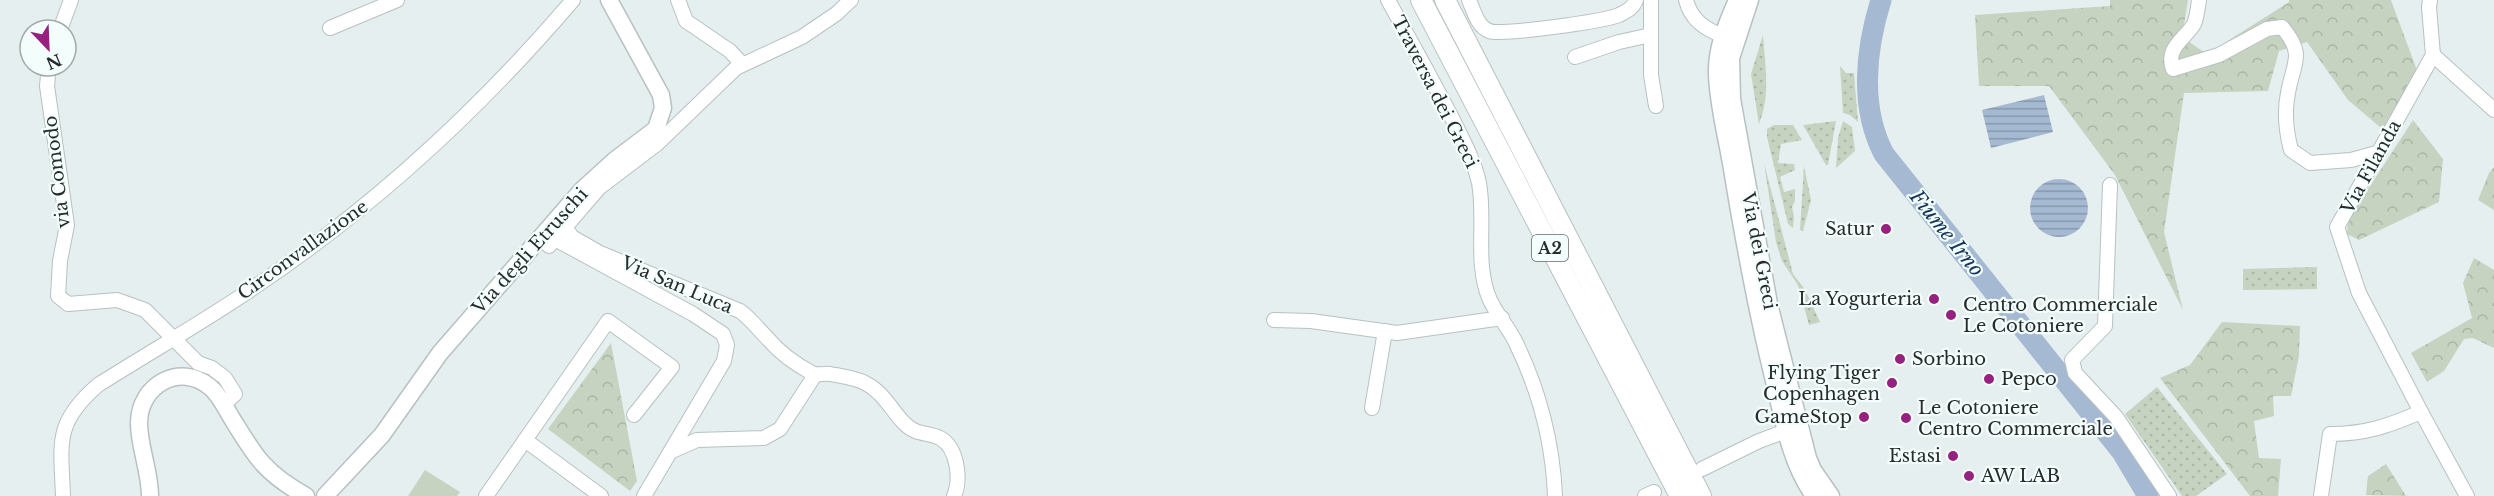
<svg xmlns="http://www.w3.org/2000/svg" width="2494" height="496" font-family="'Libre Baskerville',serif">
  <defs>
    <pattern id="grass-dots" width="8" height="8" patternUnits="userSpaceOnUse" patternTransform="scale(1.5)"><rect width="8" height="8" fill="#c6d3c1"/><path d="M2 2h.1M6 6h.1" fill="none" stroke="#aab5a6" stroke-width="1.8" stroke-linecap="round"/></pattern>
    <pattern id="park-crowns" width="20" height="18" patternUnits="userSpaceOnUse" patternTransform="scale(1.5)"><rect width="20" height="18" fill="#c6d3c1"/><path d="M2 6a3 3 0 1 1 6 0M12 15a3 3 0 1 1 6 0" fill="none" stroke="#aab5a6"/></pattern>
    <pattern id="water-rules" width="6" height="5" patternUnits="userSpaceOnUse" patternTransform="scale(1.5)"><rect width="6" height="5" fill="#a5bad2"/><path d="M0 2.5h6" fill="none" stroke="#8697ab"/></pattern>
  </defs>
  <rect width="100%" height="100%" fill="#e6efef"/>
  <g fill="url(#grass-dots)">
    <path d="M 1763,35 C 1765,65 1771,95 1759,124 L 1751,74 Z"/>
    <polygon points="1840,66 1846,73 1854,73 1858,122 1850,115 1843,113"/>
    <polygon points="1836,121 1828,165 1826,165 1803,125"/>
    <polygon points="1843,121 1852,127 1855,151 1836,168 1838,138"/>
    <polygon points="1774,125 1793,125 1802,140 1781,144 1778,163 1794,164 1795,170 1780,177 1784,192 1795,189 1795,201 1792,207 1794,216 1793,228 1788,224 1767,137 1767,129"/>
    <polygon points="1764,163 1793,274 1804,288 1820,322 1809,325 1798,285 1782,261 1776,242"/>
    <polygon points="1804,166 1811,200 1803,231 1800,230"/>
    <polygon points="2317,267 2317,289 2243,290 2243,269"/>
    <polygon points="2157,387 2227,474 2196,496 2182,496 2125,414"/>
  </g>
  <g fill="url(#park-crowns)">
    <polygon points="2110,0 2188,0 2182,37 2207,54 2289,2 2289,0 2391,0 2418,73 2387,133 2348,100 2307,42 2279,51 2268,91 2184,93 2164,232 2183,310 2115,175 2049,86 1979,86 1975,15 2110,6"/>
    <polygon points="2413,120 2443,159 2439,202 2359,240 2347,234 2348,220"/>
    <polygon points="2494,167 2494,210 2478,200 2489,173"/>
    <polygon points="2474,258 2494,270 2494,348 2473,338 2464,339 2444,371 2427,382 2411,353 2472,318 2463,283"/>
    <polygon points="2222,322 2300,326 2299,356 2291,396 2273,396 2274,416 2254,421 2259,458 2281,459 2278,496 2250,496 2160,378 2190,365"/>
    <polygon points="611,343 637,481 630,491 548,429"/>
    <polygon points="2386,464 2406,496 2366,495 2368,476"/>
  </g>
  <polygon fill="#c6d3c1" points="425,470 460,492 457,496 408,496"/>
  <g fill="url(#water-rules)">
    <polygon points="2044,95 2053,132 1991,148 1982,110"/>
    <circle cx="2059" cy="208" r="29"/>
  </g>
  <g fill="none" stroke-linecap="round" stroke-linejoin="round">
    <path stroke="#a5bad2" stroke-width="21" d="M 1881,0 C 1866,48 1859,107 1884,154 L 2122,452 L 2148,496"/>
    <g stroke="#b8c1c1" stroke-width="16">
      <g id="minor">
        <polyline points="678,0 686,21 730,51 742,64"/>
        <path d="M 1388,0 C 1410,40 1432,79 1453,120 C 1463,140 1474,160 1479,183 C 1486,220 1474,264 1490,300 C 1497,315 1509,328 1516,343 C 1539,390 1553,444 1555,496"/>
        <path d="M 1469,0 C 1474,11 1477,26 1489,31 C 1501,36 1605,21 1619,15 C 1627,11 1633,8 1636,0"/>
        <polyline points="1651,0 1651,75 1656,106"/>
        <path d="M 1686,0 C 1691,20 1705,29 1723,36"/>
        <path d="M 2199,0 C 2198,7 2197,17 2194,24 C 2185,39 2165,48 2173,69 L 2219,55 L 2267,29 L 2282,27 C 2306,55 2293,63 2288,93 C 2284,112 2286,131 2291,150 L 2310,163 L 2351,160 L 2380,152"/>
        <polyline points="2430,0 2429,7 2433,55"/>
        <polyline points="330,28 397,0"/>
        <polyline points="60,30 71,0"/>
        <polyline points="2433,55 2494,110"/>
        <polyline points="1575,57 1619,42 1651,35"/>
        <polyline points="49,66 47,86 67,225 60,261 58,296 68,304 117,300 145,310 198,363 212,368 225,378 235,394 223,405"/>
        <polyline points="2110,185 2105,326 2072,360 2075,373 2116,417 2169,496"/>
        <path d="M 565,227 L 572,237 L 600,253 L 740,311 C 751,319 759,330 769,340 C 781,354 797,365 812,373 C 818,376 823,373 830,374 C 840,376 856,378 865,383 C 882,391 891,409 903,422 C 917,437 927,431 940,438 C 958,448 961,480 954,496"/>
        <polyline points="555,239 693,314 723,334 727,345 724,361 644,496"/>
        <polyline points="549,246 599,188 657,144 736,68 802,37 836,14 851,0"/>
        <polyline points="1274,320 1311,321 1397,333 1502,318"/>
        <polyline points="1372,408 1385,331"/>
        <polyline points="2421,412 2359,293 2337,227 2433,55"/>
        <polyline points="525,440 601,496"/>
        <polyline points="672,451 697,440 764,438 780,429 815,375"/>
        <polyline points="1702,469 1759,441 1786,431"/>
        <path d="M 63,496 C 61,443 54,423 98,385 C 150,352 205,321 256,286 C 375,206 480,109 573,0"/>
        <polyline points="486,496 608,321 672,367 634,415"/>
        <polyline points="1645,496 1654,492"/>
        <path d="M 2321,496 L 2330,434 C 2366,434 2388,426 2421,412 L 2467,496"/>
      </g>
    </g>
    <g stroke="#b8c1c1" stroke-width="19">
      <g id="major">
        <path d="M 1737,0 C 1727,23 1716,48 1717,74 C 1718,106 1727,138 1732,169 C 1744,242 1757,313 1775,385 C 1784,423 1791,464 1814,496"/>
        <polyline points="1750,0 1731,58 1732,99 1769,304 1808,458 1813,470 1831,496"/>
        <path d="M 150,496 C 150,471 139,447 139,423 C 139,385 180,362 210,387 C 219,394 225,407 231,417 C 255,456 264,473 306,496"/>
        <polyline points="325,496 382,435 440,353 582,190 615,160 656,129 663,108 661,95 609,0"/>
      </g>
    </g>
    <g stroke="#b8c1c1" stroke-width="22">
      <g id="highway">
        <polyline points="1421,0 1680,496"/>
        <polyline points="1445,0 1701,496"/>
      </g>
    </g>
    <use href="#minor" stroke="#fff" stroke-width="14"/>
    <use href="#major" stroke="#fff" stroke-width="16"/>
    <use href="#highway" stroke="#fff" stroke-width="20"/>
  </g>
  <g fill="#96217e" stroke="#f3fdfc" stroke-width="2">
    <circle cx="1886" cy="229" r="6"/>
    <circle cx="1934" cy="299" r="6"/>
    <circle cx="1951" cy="315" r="6"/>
    <circle cx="1900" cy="359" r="6"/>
    <circle cx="1989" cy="379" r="6"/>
    <circle cx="1892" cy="383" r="6"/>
    <circle cx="1864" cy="417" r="6"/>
    <circle cx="1906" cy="418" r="6"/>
    <circle cx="1953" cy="456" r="6"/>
    <circle cx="1969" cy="476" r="6"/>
  </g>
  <g text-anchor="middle" stroke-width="4.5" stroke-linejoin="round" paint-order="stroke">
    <rect fill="#f3fdfc" stroke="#656a6a" stroke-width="1.5" x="1532" y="235" width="36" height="26" rx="4.5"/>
    <g font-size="16" font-weight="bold" fill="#282b2b">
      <text x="1550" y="254">A2</text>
    </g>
    <g font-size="18" fill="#282b2b" stroke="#f3fdfc">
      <text transform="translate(1435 92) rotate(63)" y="6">Traversa dei Greci</text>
      <text transform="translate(2371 167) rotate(-61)" y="6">Via Filanda</text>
      <text transform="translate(57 172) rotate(-97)" y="6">via Comodo</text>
      <text transform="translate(303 250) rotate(-36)" y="6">Circonvallazione</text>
      <text transform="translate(530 251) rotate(-48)" y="6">Via degli Etruschi</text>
      <text transform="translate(1759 251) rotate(79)" y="6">Via dei Greci</text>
      <text transform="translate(677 285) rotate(23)" y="6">Via San Luca</text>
    </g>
    <g font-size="18" fill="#282b2b" stroke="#f3fdfc" text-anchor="end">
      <text x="1874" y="235">Satur</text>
      <text x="1922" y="305">La Yogurteria</text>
      <text x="1963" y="311" text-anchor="start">Centro Commerciale<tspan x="1963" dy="21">Le Cotoniere</tspan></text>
      <text x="1912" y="365" text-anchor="start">Sorbino</text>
      <text x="1880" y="379">Flying Tiger<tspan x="1880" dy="21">Copenhagen</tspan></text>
      <text x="2001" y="385" text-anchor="start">Pepco</text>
      <text x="1918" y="414" text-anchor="start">Le Cotoniere<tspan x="1918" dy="21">Centro Commerciale</tspan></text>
      <text x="1852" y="423">GameStop</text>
      <text x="1941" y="462">Estasi</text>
      <text x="1981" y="482" text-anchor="start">AW LAB</text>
    </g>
    <g font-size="20" font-style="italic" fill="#173759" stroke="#f3fdfc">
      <text transform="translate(1947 233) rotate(51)" y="7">Fiume Irno</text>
    </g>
  </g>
  <g transform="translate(48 48) rotate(157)"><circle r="28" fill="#f3fdfc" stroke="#a2a9a8" stroke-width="1.5"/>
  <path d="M0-4.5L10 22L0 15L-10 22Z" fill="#96217e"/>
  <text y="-9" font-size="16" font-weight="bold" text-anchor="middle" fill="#282b2b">N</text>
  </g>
</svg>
